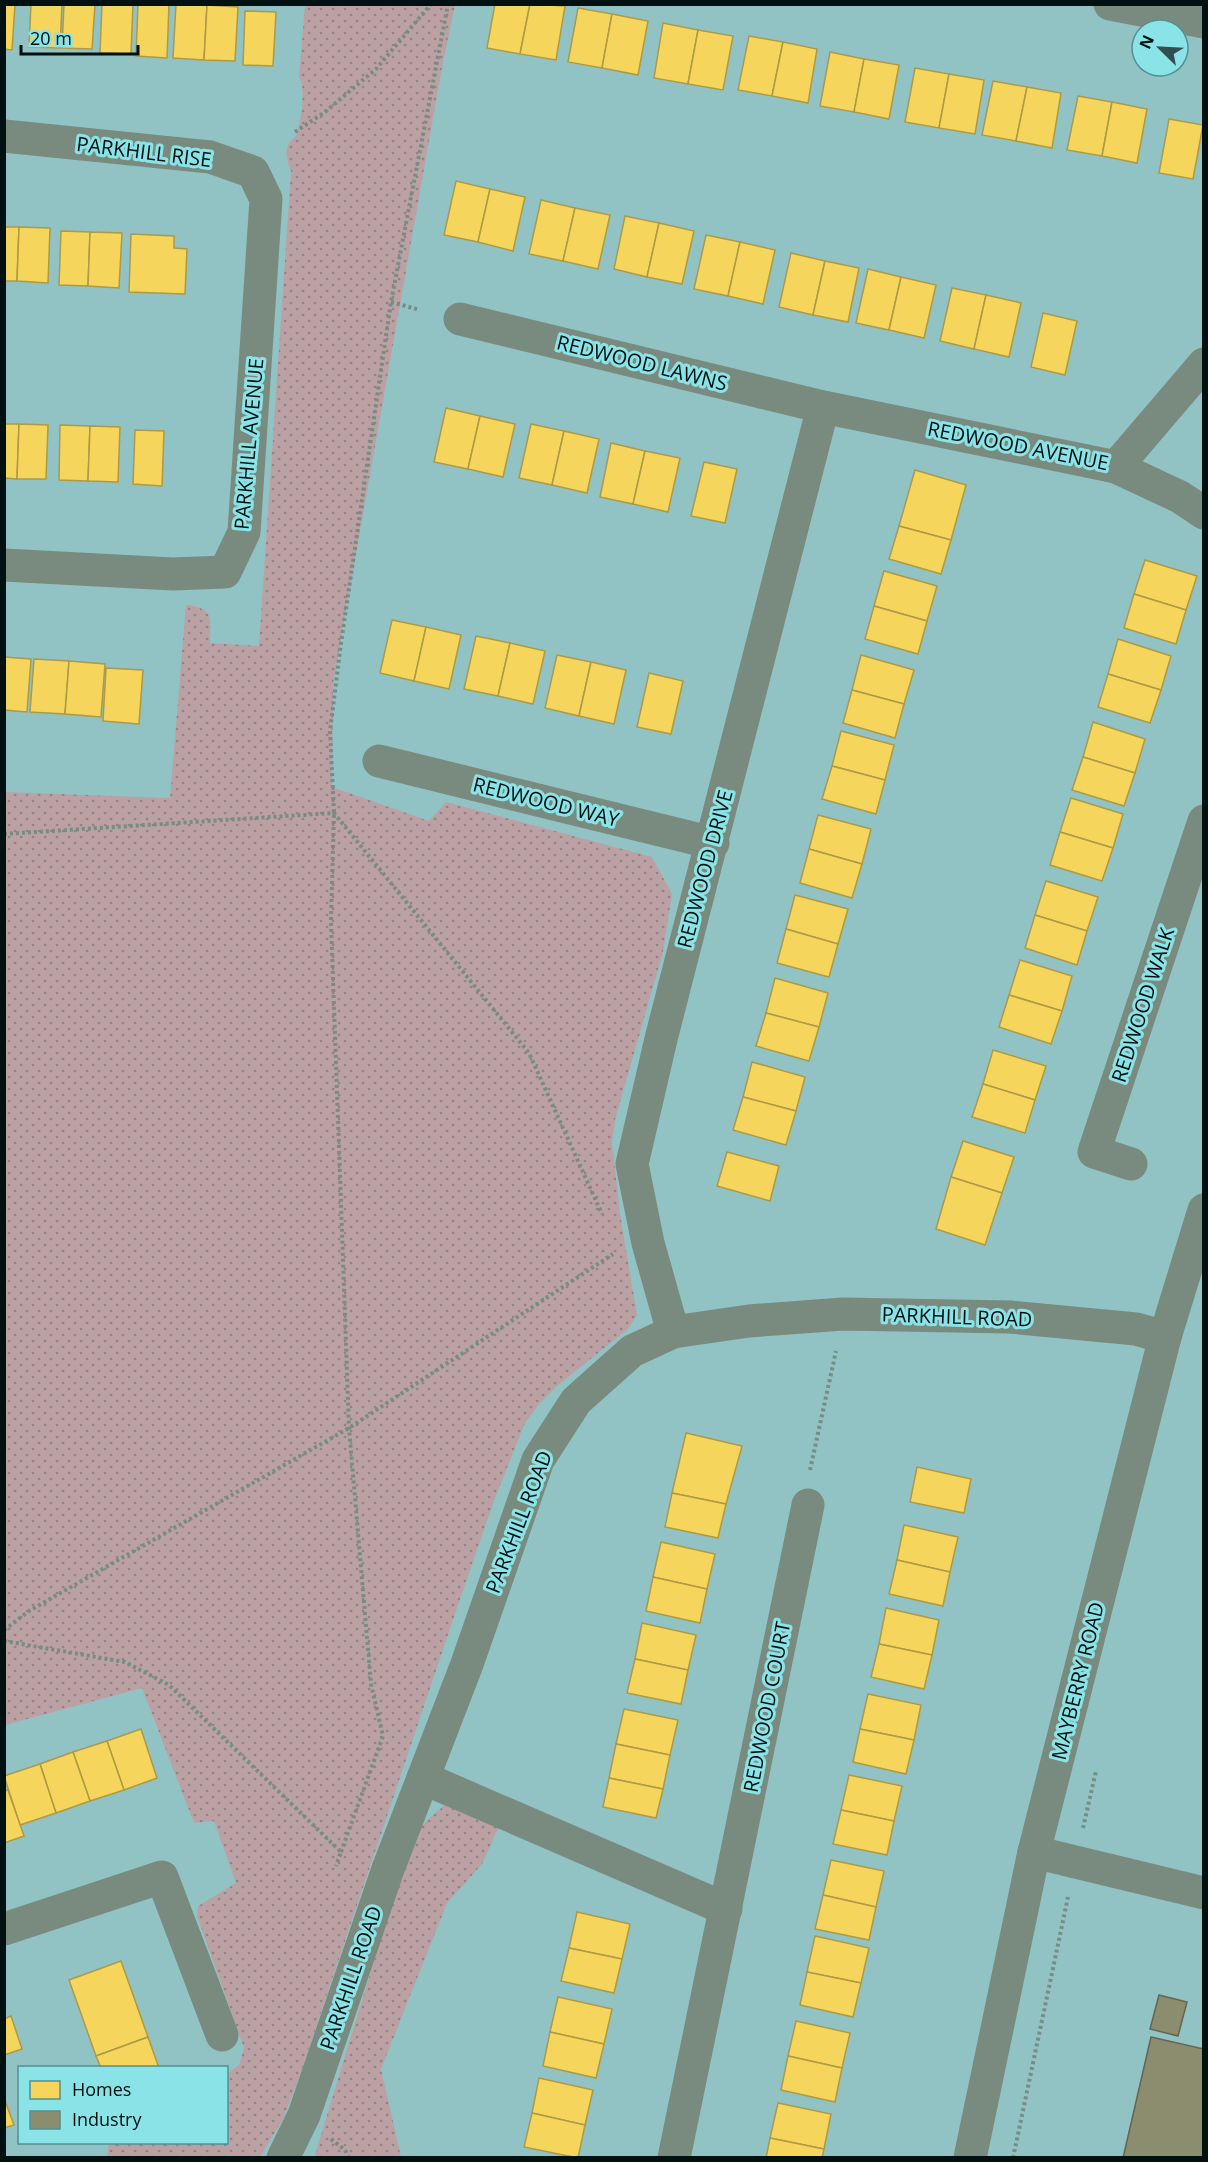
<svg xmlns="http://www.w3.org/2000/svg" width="1208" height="2162" font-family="'Open Sans',sans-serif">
  <defs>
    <pattern id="grass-dots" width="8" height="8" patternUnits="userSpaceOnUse" patternTransform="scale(1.5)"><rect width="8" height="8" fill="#bba1a4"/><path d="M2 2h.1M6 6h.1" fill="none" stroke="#968284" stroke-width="1.8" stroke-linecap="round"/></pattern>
  </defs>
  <rect width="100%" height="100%" fill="#91c2c4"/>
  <g fill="url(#grass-dots)">
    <path d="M 305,5 L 455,5 L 442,67 L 333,684 L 332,787 L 429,821 L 446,802 L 652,857 L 672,894 L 663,952 L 615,1120 L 612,1142 L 620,1214 L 637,1315 L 628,1329 L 557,1386 L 540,1403 L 525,1423 L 520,1435 L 495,1498 L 460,1599 L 300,2075 L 283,2119 L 260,2157 L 107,2157 L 109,2143 L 226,2142 L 227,2074 L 239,2065 L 244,2048 L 197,1916 L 198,1906 L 236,1883 L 214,1821 L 194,1823 L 142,1688 L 5,1725 L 5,792 L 170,798 L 186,605 C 215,608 210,619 210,643 L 259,646 L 291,171 C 285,156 283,146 297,135 C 300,120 307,90 299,77 Z"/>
    <polygon points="449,1801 501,1822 482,1864 447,1903 381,2069 401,2157 314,2158 413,1833"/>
  </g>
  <g fill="#f6d55c" stroke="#ac9a46" stroke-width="1.5">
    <polygon points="4,4 15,4 12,50 4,49"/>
    <polygon points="31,4 62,4 60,48 29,47"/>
    <polygon points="64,4 95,4 92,49 62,48"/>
    <polygon points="102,4 133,4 131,54 100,53"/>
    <polygon points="138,4 169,4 167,58 136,56"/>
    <polygon points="176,4 207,5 204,60 173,58"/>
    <polygon points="495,4 530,4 520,54 487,48"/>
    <polygon points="530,4 565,6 556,60 520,54"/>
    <polygon points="207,5 238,7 235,61 204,60"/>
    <polygon points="578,8 612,14 602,68 568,62"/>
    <polygon points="245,11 276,12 273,66 243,65"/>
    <polygon points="612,14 648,21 638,75 602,68"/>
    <polygon points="663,23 698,30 688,84 654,78"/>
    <polygon points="698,30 733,36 723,90 688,84"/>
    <polygon points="749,36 783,42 772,96 738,90"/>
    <polygon points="783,42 817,49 808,103 772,96"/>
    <polygon points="830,52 864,59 854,112 820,106"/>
    <polygon points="864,59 899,65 889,119 854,112"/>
    <polygon points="915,68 949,74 939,128 905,122"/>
    <polygon points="949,74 984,80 975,134 939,128"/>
    <polygon points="993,81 1027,87 1016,141 982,135"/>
    <polygon points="1027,87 1061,93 1052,148 1016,141"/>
    <polygon points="1078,96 1112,102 1102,156 1067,150"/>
    <polygon points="1112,102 1147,109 1137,163 1102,156"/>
    <polygon points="1169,119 1203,125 1193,179 1159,173"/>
    <polygon points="456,181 490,189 478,242 444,235"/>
    <polygon points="490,189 525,197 513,251 478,242"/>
    <polygon points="541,200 575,208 563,261 529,254"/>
    <polygon points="575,208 610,215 598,269 563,261"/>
    <polygon points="625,216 659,223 647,277 614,269"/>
    <polygon points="659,223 694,231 682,284 647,277"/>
    <polygon points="4,227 19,227 17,281 4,281"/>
    <polygon points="19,227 50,228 48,283 17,281"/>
    <polygon points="61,231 90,232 88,286 59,285"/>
    <polygon points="90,232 122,233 119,288 88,286"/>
    <polygon points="131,234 174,236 174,248 187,249 185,294 129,292"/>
    <polygon points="706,235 740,242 728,296 694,289"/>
    <polygon points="740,242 775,250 763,304 728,296"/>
    <polygon points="791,253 825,261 813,315 779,307"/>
    <polygon points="825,261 859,268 848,322 813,315"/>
    <polygon points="868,269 901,277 889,330 856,323"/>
    <polygon points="901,277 936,285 924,338 889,330"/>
    <polygon points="952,288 986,295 974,349 940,341"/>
    <polygon points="986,295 1021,303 1009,357 974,349"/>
    <polygon points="1043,313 1077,321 1065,375 1031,367"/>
    <polygon points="446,408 480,416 468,469 434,462"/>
    <polygon points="480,416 515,424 503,477 468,469"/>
    <polygon points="4,424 19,424 17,479 4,478"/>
    <polygon points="19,424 48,425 46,479 17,479"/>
    <polygon points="531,424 564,431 552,485 519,478"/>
    <polygon points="60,425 90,426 88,481 59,480"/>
    <polygon points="90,426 120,427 118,482 88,481"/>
    <polygon points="135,430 164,431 162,486 133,484"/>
    <polygon points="564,431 599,439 587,493 552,485"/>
    <polygon points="611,443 645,451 633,504 600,497"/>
    <polygon points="645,451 680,458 668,512 633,504"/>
    <polygon points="704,462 737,469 725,523 691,516"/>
    <polygon points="915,470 966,485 951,540 899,526"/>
    <polygon points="899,526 951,540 941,574 889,559"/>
    <polygon points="1145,560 1197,576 1186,610 1134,594"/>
    <polygon points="884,571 937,586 927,621 874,606"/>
    <polygon points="1134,594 1186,610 1176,644 1124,628"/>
    <polygon points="874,606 927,621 918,654 865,639"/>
    <polygon points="392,620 426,627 414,681 380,673"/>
    <polygon points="426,627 461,635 449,689 414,681"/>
    <polygon points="476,636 510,643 498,696 464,689"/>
    <polygon points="1118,639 1171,656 1161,690 1108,674"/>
    <polygon points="510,643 545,651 533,704 498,696"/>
    <polygon points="557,655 591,662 579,716 545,708"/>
    <polygon points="861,655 914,670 904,704 852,690"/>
    <polygon points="4,657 31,659 27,712 4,710"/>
    <polygon points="34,659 69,661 65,714 30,712"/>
    <polygon points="69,661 105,664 101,717 65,714"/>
    <polygon points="591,662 626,670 614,724 579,716"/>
    <polygon points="106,668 143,670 139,724 103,721"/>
    <polygon points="649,673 683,681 671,734 637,727"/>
    <polygon points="1108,674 1161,690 1150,723 1098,707"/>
    <polygon points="852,690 904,704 895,738 843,723"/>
    <polygon points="1093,722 1145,739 1135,773 1083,757"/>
    <polygon points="841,731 894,745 885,780 832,766"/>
    <polygon points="1083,757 1135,773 1124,806 1072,790"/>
    <polygon points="832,766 885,780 876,814 822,799"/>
    <polygon points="1071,798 1123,814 1113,848 1060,832"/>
    <polygon points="818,815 871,829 862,864 809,849"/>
    <polygon points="1060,832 1113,848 1102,881 1050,865"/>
    <polygon points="809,849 862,864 852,898 800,883"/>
    <polygon points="1046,881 1098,897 1087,931 1035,915"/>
    <polygon points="795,895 848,909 838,944 786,929"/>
    <polygon points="1035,915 1087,931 1077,965 1025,948"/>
    <polygon points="786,929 838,944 829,977 777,963"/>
    <polygon points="1020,960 1072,976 1062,1011 1009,995"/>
    <polygon points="775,978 828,993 819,1027 766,1013"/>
    <polygon points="1009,995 1062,1011 1051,1044 999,1027"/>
    <polygon points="766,1013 819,1027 809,1061 756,1046"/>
    <polygon points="993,1050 1046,1066 1035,1100 983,1084"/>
    <polygon points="752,1062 805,1077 796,1111 743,1097"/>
    <polygon points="983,1084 1035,1100 1025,1133 972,1117"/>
    <polygon points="743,1097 796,1111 786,1145 733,1130"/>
    <polygon points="963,1141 1014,1157 1002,1193 951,1177"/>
    <polygon points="727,1152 779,1166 770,1201 717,1186"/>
    <polygon points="951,1177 1002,1193 985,1245 936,1229"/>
    <polygon points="686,1433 742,1446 726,1504 672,1493"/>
    <polygon points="917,1467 971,1479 964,1513 910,1502"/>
    <polygon points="672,1493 726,1504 718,1538 665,1527"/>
    <polygon points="904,1525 958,1537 950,1572 897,1560"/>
    <polygon points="661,1542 715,1554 707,1589 653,1577"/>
    <polygon points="897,1560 950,1572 943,1606 889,1594"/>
    <polygon points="653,1577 707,1589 700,1623 646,1611"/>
    <polygon points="886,1608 939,1620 932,1655 879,1644"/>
    <polygon points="642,1623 696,1635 688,1670 635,1659"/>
    <polygon points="879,1644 932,1655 924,1689 871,1677"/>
    <polygon points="635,1659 688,1670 681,1704 627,1693"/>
    <polygon points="868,1694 921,1705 914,1740 860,1729"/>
    <polygon points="624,1709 678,1720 670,1755 616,1744"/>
    <polygon points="141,1729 157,1778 124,1790 107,1741"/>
    <polygon points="860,1729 914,1740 906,1774 853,1762"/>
    <polygon points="107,1741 124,1790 90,1801 73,1752"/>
    <polygon points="616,1744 670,1755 663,1789 609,1778"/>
    <polygon points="73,1752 90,1801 56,1813 40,1764"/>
    <polygon points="40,1764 56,1813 20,1825 4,1776"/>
    <polygon points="849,1775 902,1786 894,1821 841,1810"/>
    <polygon points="609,1778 663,1789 656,1818 603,1807"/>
    <polygon points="8,1790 24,1836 4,1843 4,1791"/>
    <polygon points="841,1810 894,1821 887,1855 833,1844"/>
    <polygon points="831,1860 884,1871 876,1907 823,1895"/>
    <polygon points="823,1895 876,1907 869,1940 815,1929"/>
    <polygon points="577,1912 630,1924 622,1959 569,1948"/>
    <polygon points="815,1936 869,1948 861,1983 807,1972"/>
    <polygon points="569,1948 622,1959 614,1993 561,1981"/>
    <polygon points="121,1961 148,2037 96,2056 69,1980"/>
    <polygon points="807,1972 861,1983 853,2017 800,2005"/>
    <polygon points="558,1997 612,2009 604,2044 550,2032"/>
    <polygon points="11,2016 22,2049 4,2055 4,2019"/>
    <polygon points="796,2021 850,2033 842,2068 788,2056"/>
    <polygon points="550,2032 604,2044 596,2078 543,2066"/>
    <polygon points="148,2037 159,2068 101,2068 96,2056"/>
    <polygon points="788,2056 842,2068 835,2102 781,2090"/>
    <polygon points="539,2078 593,2090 585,2125 532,2113"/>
    <polygon points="4,2098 14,2125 4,2128"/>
    <polygon points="778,2103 831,2114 824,2149 770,2138"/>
    <polygon points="532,2113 585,2125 578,2158 524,2147"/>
    <polygon points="770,2138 824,2149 822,2158 766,2158"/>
  </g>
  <g fill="#8c8c6e" stroke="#626752" stroke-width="1.5">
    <polygon points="1159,1995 1187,2002 1178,2036 1150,2029"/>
    <polygon points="1151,2037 1204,2049 1204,2158 1123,2158"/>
  </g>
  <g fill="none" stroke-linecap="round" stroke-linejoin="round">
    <g stroke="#778c84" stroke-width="4" stroke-dasharray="3 3" stroke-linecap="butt">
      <polyline points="295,132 325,112 376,69 431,4"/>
      <polyline points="391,302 420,310"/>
      <polyline points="4,834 334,813 529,1053 602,1214"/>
      <polyline points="810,1470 836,1351"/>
      <polyline points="4,1630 29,1611 349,1428 613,1254"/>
      <polyline points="4,1641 125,1662 169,1685 341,1852 336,1866"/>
      <polyline points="1083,1828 1096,1771"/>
      <polyline points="341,1852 383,1736 371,1684 349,1428 331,922 334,813 330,731 341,643 391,302 448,4"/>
      <polyline points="331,2139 345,2150 349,2158"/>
      <polyline points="1013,2158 1068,1897"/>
    </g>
    <g stroke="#798b7e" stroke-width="33">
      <polyline points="1110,4 1204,22"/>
      <polyline points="4,136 210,157 253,172 266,199 244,532 225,572 173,574 4,565"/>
      <polyline points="460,319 823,407 1116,467 1204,364"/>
      <polyline points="1116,467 1180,497 1204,513"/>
      <polyline points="379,761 713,843"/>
      <polyline points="1131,1164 1094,1152 1204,821"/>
      <polyline points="673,1332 648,1243 632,1164 661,1039 823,407"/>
      <polyline points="423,1778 726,1909"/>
      <polyline points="1034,1852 1204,1893"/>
      <polyline points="4,1929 162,1877 222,2035"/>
      <polyline points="283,2158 304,2115 388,1869 467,1664 538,1460 576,1401 632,1351 673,1332 749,1321 843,1314 1010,1317 1136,1329 1165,1337"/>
      <polyline points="674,2158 808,1505"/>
      <polyline points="970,2158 1034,1852 1165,1337 1204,1210"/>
    </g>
  </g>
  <g text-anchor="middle" stroke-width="6" stroke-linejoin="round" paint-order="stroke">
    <g font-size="20" fill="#011011" stroke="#8ae3e6">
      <text transform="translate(144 152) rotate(7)" y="7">PARKHILL RISE</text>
      <text transform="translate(642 363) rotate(14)" y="7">REDWOOD LAWNS</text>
      <text transform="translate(249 444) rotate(-85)" y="7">PARKHILL AVENUE</text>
      <text transform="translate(1018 446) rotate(11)" y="7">REDWOOD AVENUE</text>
      <text transform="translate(546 802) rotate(14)" y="7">REDWOOD WAY</text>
      <text transform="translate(705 869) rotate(-75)" y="7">REDWOOD DRIVE</text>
      <text transform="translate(1143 1005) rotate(-72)" y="7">REDWOOD WALK</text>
      <text transform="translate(957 1317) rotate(2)" y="7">PARKHILL ROAD</text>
      <text transform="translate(519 1522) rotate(-69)" y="7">PARKHILL ROAD</text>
      <text transform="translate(1078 1681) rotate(-76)" y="7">MAYBERRY ROAD</text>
      <text transform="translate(767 1707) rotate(-79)" y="7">REDWOOD COURT</text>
      <text transform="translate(351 1978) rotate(-71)" y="7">PARKHILL ROAD</text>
    </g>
  </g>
  <rect width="1208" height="2162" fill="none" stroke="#011011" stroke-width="12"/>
  <rect x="18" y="2066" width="210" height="78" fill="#8ae3e6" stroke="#538f91" stroke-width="1.5"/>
  <rect x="30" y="2081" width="30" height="18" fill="#f6d55c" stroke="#538f91" stroke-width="1.5"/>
  <text x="72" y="2096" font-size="18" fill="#011011">Homes</text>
  <rect x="30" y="2111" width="30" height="18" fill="#8c8c6e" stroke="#538f91" stroke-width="1.5"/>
  <text x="72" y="2126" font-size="18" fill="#011011">Industry</text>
  <g transform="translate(1160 48) rotate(294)"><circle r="28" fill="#8ae3e6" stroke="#538f91" stroke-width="1.5"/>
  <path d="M0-4.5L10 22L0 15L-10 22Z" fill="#334e50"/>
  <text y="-9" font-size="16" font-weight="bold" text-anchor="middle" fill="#011011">N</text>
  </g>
  <path d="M21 45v9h117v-9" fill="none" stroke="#011011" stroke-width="3"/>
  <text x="30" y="45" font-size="18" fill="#011011" stroke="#8ae3e6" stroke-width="4.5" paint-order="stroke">20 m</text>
</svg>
